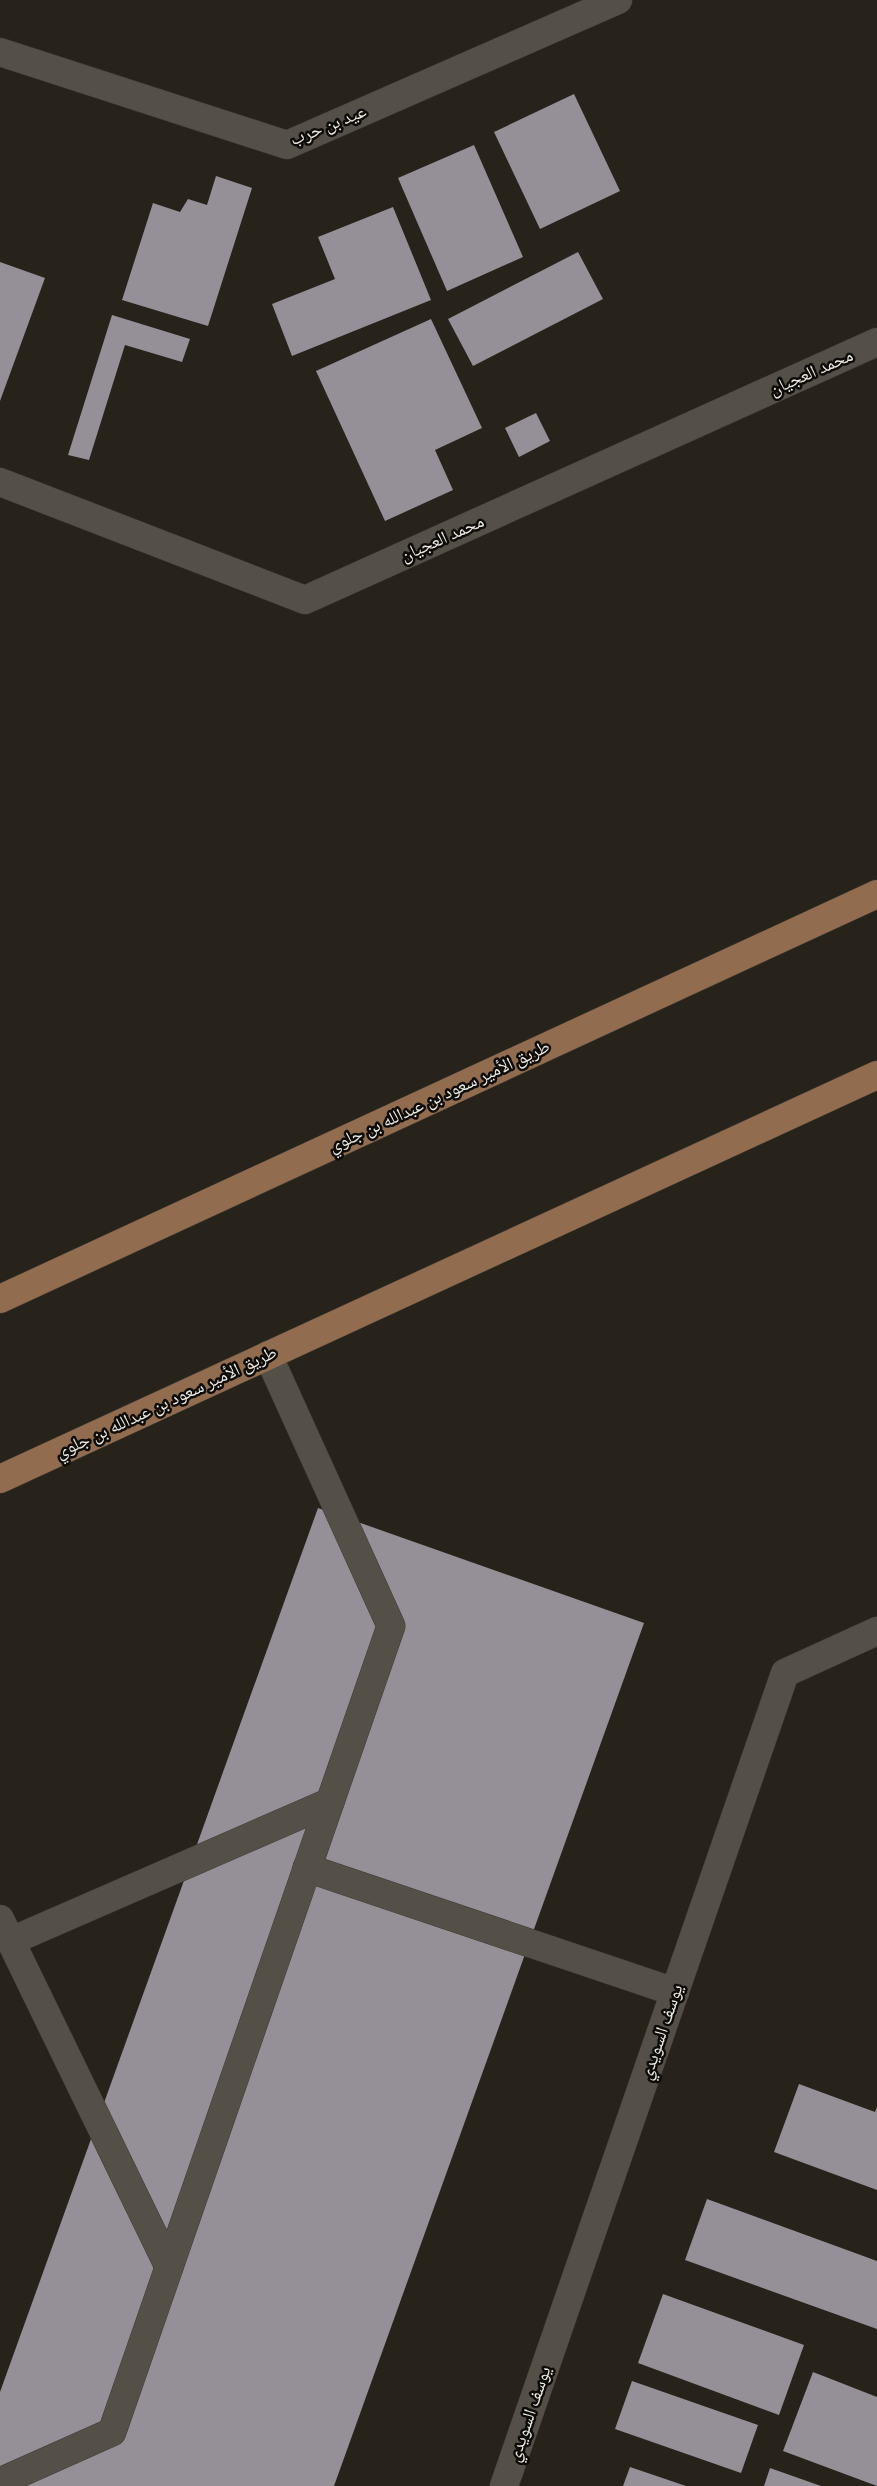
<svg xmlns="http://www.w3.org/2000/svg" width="877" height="2486" font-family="Cabin,'Noto Naskh Arabic',sans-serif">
  <rect width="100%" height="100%" fill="#27231b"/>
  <g fill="#958f98">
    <polygon points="574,94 620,191 540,229 494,132"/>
    <polygon points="474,145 523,257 447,291 398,178"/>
    <polygon points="216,176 252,188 208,326 122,300 153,203 180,212 188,199 207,205"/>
    <polygon points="393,207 431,300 292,356 272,304 335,279 318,237"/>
    <polygon points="578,252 603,299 473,366 448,319"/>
    <polygon points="0,262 45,278 0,401"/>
    <polygon points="112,315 190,339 182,362 125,345 89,460 68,455"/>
    <polygon points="431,319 482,428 435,450 453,490 385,521 316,371"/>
    <polygon points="536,413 550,441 519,457 505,428"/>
    <polygon points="318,1508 644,1623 334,2486 0,2486 0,2392"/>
    <polygon points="799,2084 875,2112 877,2107 877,2190 774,2152"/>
    <polygon points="707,2199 877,2261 877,2329 685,2260"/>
    <polygon points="663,2294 804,2345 779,2415 638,2363"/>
    <polygon points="813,2372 877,2397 877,2486 783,2451"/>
    <polygon points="632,2381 758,2425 741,2473 615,2429"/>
    <polygon points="630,2467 686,2486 623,2486"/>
    <polygon points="770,2468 821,2486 764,2486"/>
  </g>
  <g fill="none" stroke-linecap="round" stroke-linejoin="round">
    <g stroke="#403d36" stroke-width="29">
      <g id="minor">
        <polyline points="0,52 287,145 618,0"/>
        <polyline points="0,482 305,600 877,342"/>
        <polyline points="307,1868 675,1992"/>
        <polyline points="0,1919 169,2267"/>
        <polyline points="11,1941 330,1802"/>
        <polyline points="0,2482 112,2432 391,1626 268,1355"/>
        <polyline points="504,2486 785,1673 877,1631"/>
      </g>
    </g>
    <g stroke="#403d36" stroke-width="29">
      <g id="major">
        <polyline points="0,1299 877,894"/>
        <polyline points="0,1479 877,1075"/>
      </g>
    </g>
    <use href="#minor" stroke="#545047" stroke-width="28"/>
    <use href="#major" stroke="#916c4f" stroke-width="28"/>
  </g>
  <g text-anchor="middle" stroke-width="5" stroke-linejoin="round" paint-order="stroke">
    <g font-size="18" fill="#ece9e3" stroke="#0e0c09">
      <text transform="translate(328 125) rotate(-22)" y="6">عيد بن حرب</text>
      <text transform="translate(811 372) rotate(-24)" y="6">محمد العجيان</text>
      <text transform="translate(442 538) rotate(-24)" y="6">محمد العجيان</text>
      <text transform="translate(439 1096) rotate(-25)" y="6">طريق الأمير سعود بن عبدالله بن جلوي</text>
      <text transform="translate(166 1402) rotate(-25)" y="6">طريق الأمير سعود بن عبدالله بن جلوي</text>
      <text transform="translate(661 2032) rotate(-71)" y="6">يوسف السويدي</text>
      <text transform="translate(529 2414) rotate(-71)" y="6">يوسف السويدي</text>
    </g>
  </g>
</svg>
